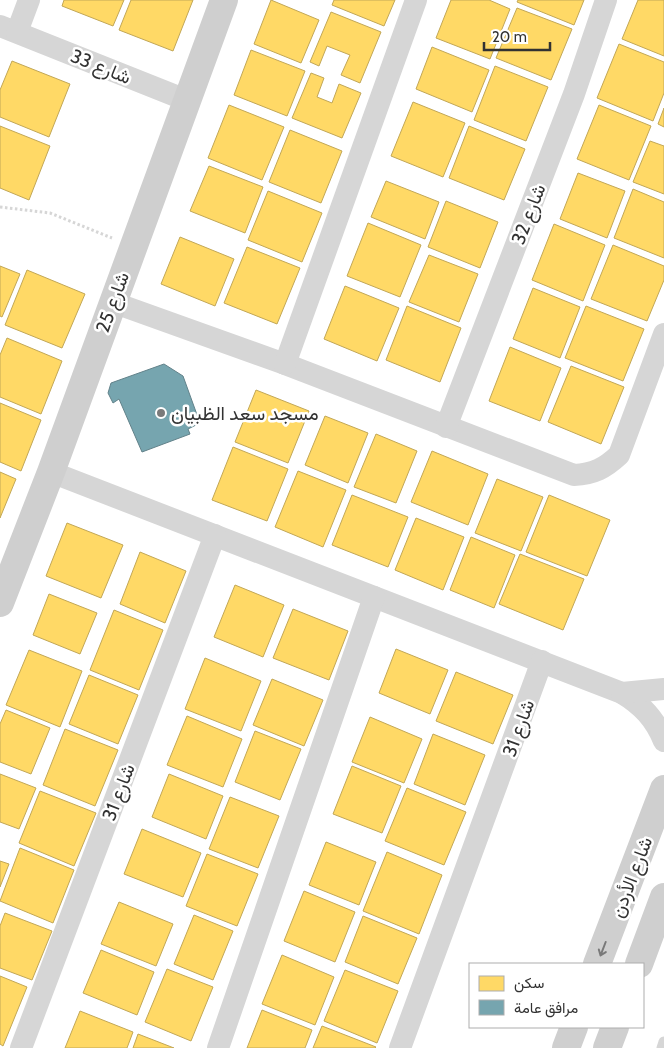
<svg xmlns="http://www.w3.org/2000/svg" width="664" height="1048" font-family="Cabin,Vazirmatn,sans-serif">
  <rect width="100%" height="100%" fill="#fff"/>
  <g fill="#ffd966" stroke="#c2a756">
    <polygon points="64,0 124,0 113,26 62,6"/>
    <polygon points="131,0 193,0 173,51 119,30"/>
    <polygon points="271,0 319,20 301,63 254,44"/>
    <polygon points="334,0 395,0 384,26 332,5"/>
    <polygon points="451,0 489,0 510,9 490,59 436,38"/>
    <polygon points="518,0 584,0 574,25 517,2"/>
    <polygon points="638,0 664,0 664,56 622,39"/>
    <polygon points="517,8 572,29 551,80 496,58"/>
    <polygon points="331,12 381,32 360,83 341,75 350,55 327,46 319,66 310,62"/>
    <polygon points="619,44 664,62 664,93 653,121 597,98"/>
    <polygon points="432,47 489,70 472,112 416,89"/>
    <polygon points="251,50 305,71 287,116 234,95"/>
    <polygon points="12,61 70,84 49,137 0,117 0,90"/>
    <polygon points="495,66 548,87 526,141 474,120"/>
    <polygon points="311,73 324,78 317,97 332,103 339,84 361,93 342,138 292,118"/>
    <polygon points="413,102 465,123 443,177 391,156"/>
    <polygon points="229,105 284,127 262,180 208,158"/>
    <polygon points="599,105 651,126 629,180 577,159"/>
    <polygon points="664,108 664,127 658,124"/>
    <polygon points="0,126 50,146 29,200 0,188"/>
    <polygon points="469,126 525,149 504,200 449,178"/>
    <polygon points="290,130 342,151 321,203 269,182"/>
    <polygon points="650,141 664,146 664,194 633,182"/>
    <polygon points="209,166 263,187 245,233 190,211"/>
    <polygon points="578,173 625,191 607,238 560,219"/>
    <polygon points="386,181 439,202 425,239 371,217"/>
    <polygon points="633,189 664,202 664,258 614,238"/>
    <polygon points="268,191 322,213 302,262 248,240"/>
    <polygon points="446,201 498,222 480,268 428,247"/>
    <polygon points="368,223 421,245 400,297 347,276"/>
    <polygon points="554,224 605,245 583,301 532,280"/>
    <polygon points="180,237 234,259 215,306 161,284"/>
    <polygon points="613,245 664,266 664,280 647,321 591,299"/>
    <polygon points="247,247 300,268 277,324 224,303"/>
    <polygon points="429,255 478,274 459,322 409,302"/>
    <polygon points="0,266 20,274 2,317 0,316"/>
    <polygon points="27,270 85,294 62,348 5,325"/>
    <polygon points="345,286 399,308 377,361 324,339"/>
    <polygon points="533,288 580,307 560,358 513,339"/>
    <polygon points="407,306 461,328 440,382 386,360"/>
    <polygon points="586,306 644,329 623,381 565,358"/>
    <polygon points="7,338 62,361 41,414 0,397 0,355"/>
    <polygon points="510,347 561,368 540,421 489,401"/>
    <polygon points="571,366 624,387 601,444 548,422"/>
    <polygon points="256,390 309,411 288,463 235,442"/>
    <polygon points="0,403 41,420 21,471 0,462"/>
    <polygon points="325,416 368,433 348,483 305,465"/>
    <polygon points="376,434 417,451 396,503 354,487"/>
    <polygon points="233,447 288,469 267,521 212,500"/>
    <polygon points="432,451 488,474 468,525 411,502"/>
    <polygon points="298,471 346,490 323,547 275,527"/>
    <polygon points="0,472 16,479 0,518"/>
    <polygon points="497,479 543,497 521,551 475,533"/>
    <polygon points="352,495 408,517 388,567 332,545"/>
    <polygon points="549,495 610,520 587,576 526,552"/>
    <polygon points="416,518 464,537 443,590 395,570"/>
    <polygon points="67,523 123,545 101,598 46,576"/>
    <polygon points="471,537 515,555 494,608 450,590"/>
    <polygon points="140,552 186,571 165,623 120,604"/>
    <polygon points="520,554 584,579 563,630 499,604"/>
    <polygon points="235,585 284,605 263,657 214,637"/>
    <polygon points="49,594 97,613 80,654 33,635"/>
    <polygon points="293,609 348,631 329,680 273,658"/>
    <polygon points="114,610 163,630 139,690 90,670"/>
    <polygon points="396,649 448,670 430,714 379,693"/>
    <polygon points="29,650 82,671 60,727 6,705"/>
    <polygon points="205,658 261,681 241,731 185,709"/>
    <polygon points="456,672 513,695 493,744 436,721"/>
    <polygon points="89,675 138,695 118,744 69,724"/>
    <polygon points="272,679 323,700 304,746 253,725"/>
    <polygon points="6,710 50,728 31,774 0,762 0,724"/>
    <polygon points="187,716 242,739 223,787 167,765"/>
    <polygon points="370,717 422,739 404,783 352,762"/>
    <polygon points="65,729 118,750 95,806 43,785"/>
    <polygon points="255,731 301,749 280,800 235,782"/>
    <polygon points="433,734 485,755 465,805 414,784"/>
    <polygon points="352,766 401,786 382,833 333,814"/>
    <polygon points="0,774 36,788 19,829 0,822"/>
    <polygon points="169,774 223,796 206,839 152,817"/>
    <polygon points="407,788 466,812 444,865 385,841"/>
    <polygon points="40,791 96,813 74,866 19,843"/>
    <polygon points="230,797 279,816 258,868 209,849"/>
    <polygon points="142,829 201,853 183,897 124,874"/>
    <polygon points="326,842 376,862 359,905 309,885"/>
    <polygon points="20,848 74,870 53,923 0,901"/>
    <polygon points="387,852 442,875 419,934 363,911"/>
    <polygon points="207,854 258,874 237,926 186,906"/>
    <polygon points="0,861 9,864 0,887"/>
    <polygon points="304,891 355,912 335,962 284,941"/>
    <polygon points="119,902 173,924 156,966 101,944"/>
    <polygon points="5,913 52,931 32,980 0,968 0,926"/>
    <polygon points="194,915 233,931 213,980 174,964"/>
    <polygon points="363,916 417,938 398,984 345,962"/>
    <polygon points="101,950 154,972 137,1015 83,993"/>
    <polygon points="282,955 334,977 315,1025 262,1004"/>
    <polygon points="167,969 213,987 191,1041 145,1022"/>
    <polygon points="345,970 398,991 377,1043 324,1021"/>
    <polygon points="0,976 27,987 3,1046 0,1044"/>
    <polygon points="262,1010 312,1030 305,1048 247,1048"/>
    <polygon points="80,1011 133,1032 127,1048 65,1048"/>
    <polygon points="322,1026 376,1047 375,1048 313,1048"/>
    <polygon points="138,1034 174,1048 133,1048"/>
  </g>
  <polygon fill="#76a5af" stroke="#62828a" points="164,364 183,376 200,423 188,429 190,434 142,452 119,399 113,403 108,393 111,383"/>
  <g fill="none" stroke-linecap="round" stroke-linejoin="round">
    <polyline stroke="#d6d6d6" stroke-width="3" stroke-dasharray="2.5 2.5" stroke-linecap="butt" points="0,207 50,213 112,238"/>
    <polyline stroke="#d6d6d6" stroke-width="11" points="662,1048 664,1042"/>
    <g stroke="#d6d6d6" stroke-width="22">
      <polyline points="0,26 186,100"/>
      <polyline points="17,32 29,0"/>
      <path d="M 112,302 L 285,364 L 574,475 C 594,474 605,468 619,455 L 664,334"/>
      <polyline points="285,364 416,0"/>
      <polyline points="446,427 574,94 606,0"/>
      <path d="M 51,472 L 622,693 C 642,705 655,719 664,741"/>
      <polyline points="622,693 664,689"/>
      <polyline points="21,1048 215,535"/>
      <polyline points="218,1048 374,597"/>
      <polyline points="400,1048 542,661"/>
    </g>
    <g stroke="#cfcfcf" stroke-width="28">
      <polyline points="0,603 51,472 224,0"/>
      <polyline points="597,964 664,789"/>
      <polyline points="639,964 664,897"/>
      <polyline points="566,1048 574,1027"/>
      <polyline points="607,1048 615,1027"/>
    </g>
  </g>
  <defs><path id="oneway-shaft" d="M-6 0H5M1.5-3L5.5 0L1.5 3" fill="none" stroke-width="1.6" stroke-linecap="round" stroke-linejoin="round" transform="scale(1.25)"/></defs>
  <use stroke="#797979" href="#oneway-shaft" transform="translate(603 949) rotate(111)"/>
  <circle fill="#7a7a7a" stroke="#fff" stroke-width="2" cx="161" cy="413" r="5"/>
  <g text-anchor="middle" stroke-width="5" stroke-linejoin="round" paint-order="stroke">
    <g font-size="19" fill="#323232" stroke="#fff">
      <text transform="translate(101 66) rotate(22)" y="7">شارع 33</text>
      <text transform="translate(528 214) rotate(-69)" y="7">شارع 32</text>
      <text transform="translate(112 302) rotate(-70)" y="7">شارع 25</text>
      <text transform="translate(518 728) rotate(-70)" y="7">شارع 31</text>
      <text transform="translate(118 792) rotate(-69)" y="7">شارع 31</text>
      <text transform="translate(631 877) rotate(-69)" y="7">شارع الأردن</text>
    </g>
    <g font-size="19" fill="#323232" stroke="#fff" text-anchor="start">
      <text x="171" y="420">مسجد سعد الظبيان</text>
    </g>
  </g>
  <rect x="469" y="963" width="175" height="65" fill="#ffffff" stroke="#adadad"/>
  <rect x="479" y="976" width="25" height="15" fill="#ffd966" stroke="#adadad"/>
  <text x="514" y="988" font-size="15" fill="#323232">سكن</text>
  <rect x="479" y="1000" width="25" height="15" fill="#76a5af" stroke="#adadad"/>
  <text x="514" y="1013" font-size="15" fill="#323232">مرافق عامة</text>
  <path d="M484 42v8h66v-8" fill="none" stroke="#323232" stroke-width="2.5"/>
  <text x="492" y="42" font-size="15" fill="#323232" stroke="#ffffff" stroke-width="4" paint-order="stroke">20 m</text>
</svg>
